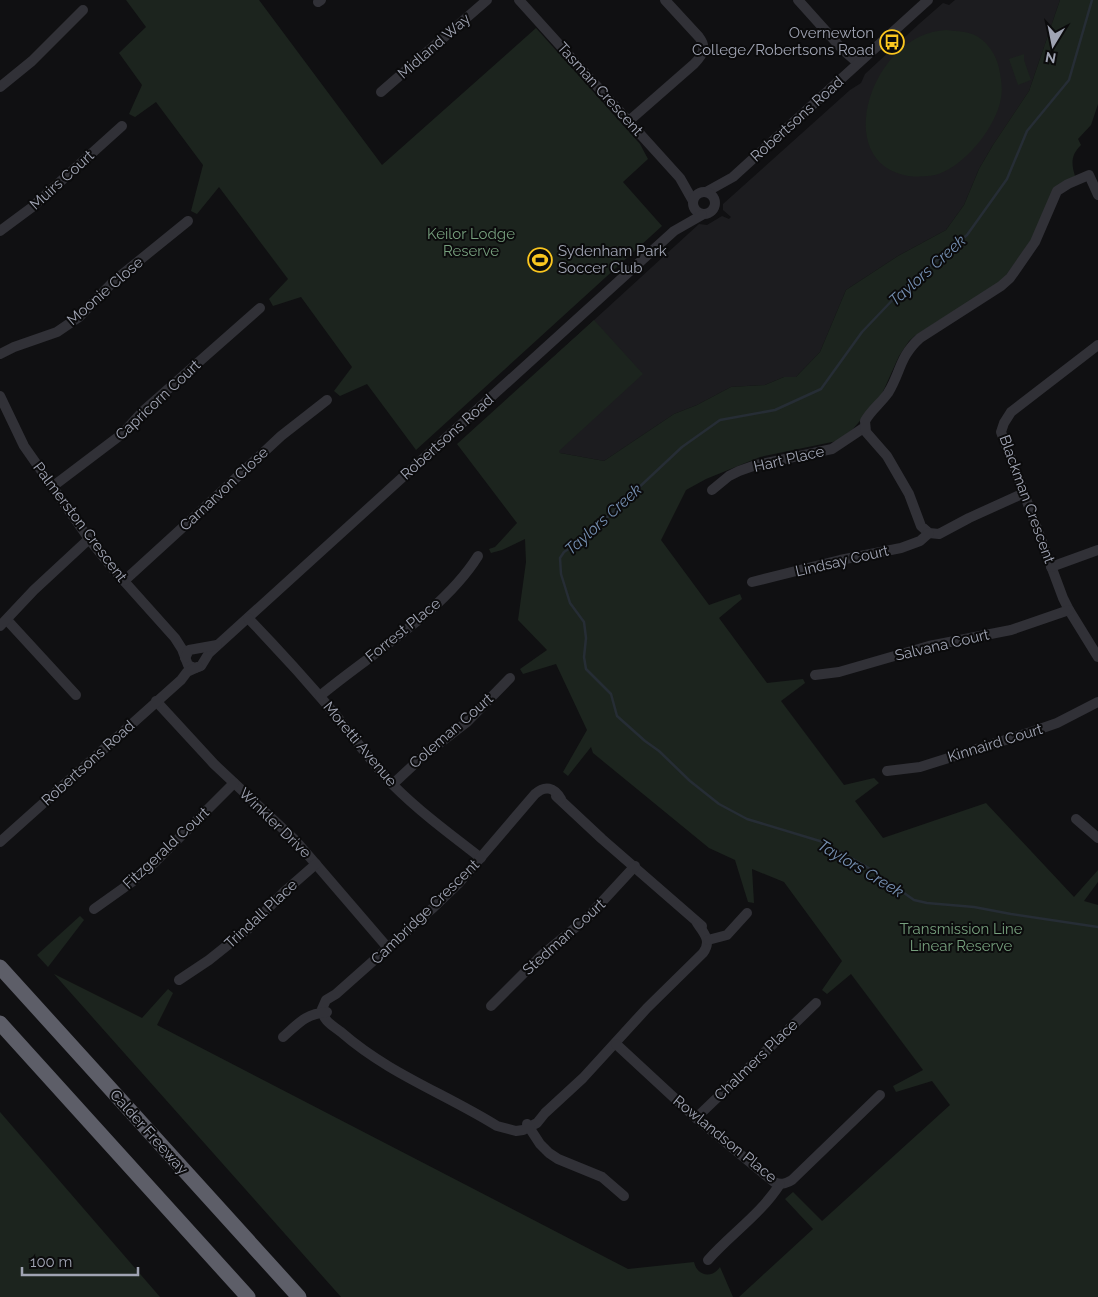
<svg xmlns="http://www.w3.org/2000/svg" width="1098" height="1297" font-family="Raleway,sans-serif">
  <rect width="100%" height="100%" fill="#101012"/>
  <polygon fill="#1c1c1f" points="955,0 1060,0 1029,91 993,145 979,169 964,205 946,230 898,256 846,290 820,352 796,377 784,377 765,385 731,387 697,405 674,414 604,461 560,453 510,397 699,224 707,225 722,216 729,219 731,217 723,210 723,204 850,90 861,83 865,74 919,24 943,3 949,5"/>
  <g fill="#1c241e">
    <polygon points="126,0 259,0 382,165 536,28 640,144 648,159 623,182 662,226 416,450 367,384 340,396 334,391 352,367 301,297 273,306 269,299 288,279 219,187 197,214 191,211 203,165 156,102 135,117 129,114 142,85 119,53 146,27"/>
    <path d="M 1060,0 L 1098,0 L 1098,104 L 1091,125 L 1078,139 L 1081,145 C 1071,155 1071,163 1075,176 L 1065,181 L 1031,240 L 1002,281 L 916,335 L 909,341 L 899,356 L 881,396 L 853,429 L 837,441 L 760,457 L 706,479 L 686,490 L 661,540 L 709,605 L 740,594 L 742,599 L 719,618 L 767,683 L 803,679 L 805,683 L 781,701 L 844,785 L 874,778 L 879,783 L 855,801 L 883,838 L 986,803 L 1074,897 L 1098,870 L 1098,882 L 1084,901 L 1098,905 L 1098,1297 L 739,1297 L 813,1229 L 785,1199 L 793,1192 L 822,1221 L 950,1105 L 932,1081 L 896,1092 L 893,1086 L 923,1070 L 851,974 L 827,994 L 822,990 L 842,961 L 784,882 L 752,869 L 754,903 L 748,902 L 735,860 L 709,848 L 593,753 L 591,747 L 568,776 L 563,772 L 587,730 L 556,664 L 523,674 L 520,669 L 547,650 L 518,620 L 526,562 L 525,539 L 502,550 L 491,553 L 489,549 L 495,547 L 517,523 L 457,444 L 594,320 L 643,374 L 559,451 L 560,453 L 604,461 L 674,414 L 697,405 L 731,387 L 765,385 L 784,377 L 796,377 L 820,352 L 846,290 L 898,256 L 946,230 L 964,205 L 979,169 L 993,145 L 1029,91 Z"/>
    <path d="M 946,30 C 954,31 964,31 972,34 C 986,39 996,54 999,68 C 1001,78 1003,89 1001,98 C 997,125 967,163 941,173 C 932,177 918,177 908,176 C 829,162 872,33 946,30 Z"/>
    <polygon points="1024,54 1024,60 1031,80 1018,85 1009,59"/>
    <polygon points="80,916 84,920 48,967 37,955"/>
    <path d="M 54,974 L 142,1018 L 168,989 L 173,993 L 157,1025 L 628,1269 L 694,1262 C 697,1276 712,1279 720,1267 L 733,1297 L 341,1297 Z"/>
    <polygon points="0,1112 160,1297 0,1297"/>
  </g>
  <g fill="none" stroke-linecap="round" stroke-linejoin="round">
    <polyline stroke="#262d35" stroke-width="2.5" points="1092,0 1069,80 1027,131 1007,179 967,235 903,289 862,332 821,389 775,410 720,420 682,447 585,538 564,552 560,558 561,574 570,603 584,622 586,638 584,657 586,669 611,694 617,716 645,741 659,751 690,781 719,804 747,819 823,842 867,867 914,900 927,903 974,907 1011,914 1098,927"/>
    <g stroke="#313137" stroke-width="10">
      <polyline points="519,0 680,178 693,201"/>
      <polyline points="798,0 843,50 858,63"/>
      <polyline points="318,2 321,0"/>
      <polyline points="0,87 32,61 83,10"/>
      <polyline points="381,92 487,0"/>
      <path d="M 630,120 L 694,64 C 703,55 707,47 699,37 L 665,0"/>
      <polyline points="706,192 733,177 928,0"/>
      <circle cx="704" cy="203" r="11"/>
      <polyline points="0,231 31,208 122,126"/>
      <polyline points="1098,345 1011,412 1004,423 1001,432 1063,598 1069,610 1098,657"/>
      <polyline points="0,354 14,347 57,332 79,317 114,281 188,221"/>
      <polyline points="0,396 24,446 89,539 115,571 175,638 182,649 188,665 195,668 201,666 209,653 674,231 702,215"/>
      <polyline points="52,487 122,434 142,412 260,308"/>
      <polyline points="712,490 729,476 739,471 756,465 832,449 865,427"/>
      <path d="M 1024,493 L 969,518 L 939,534 L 929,533 L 921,526 L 909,494 L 887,456 L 866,432 L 865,421 C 871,410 881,403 888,393 C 901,372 899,357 920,338 L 1001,286 L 1010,278 L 1035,242 L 1057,191 L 1068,184 L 1089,175 L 1098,195"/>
      <polyline points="1051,567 1098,550"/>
      <polyline points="124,581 205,507 281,436 327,400"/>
      <polyline points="752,582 840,560 901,548 920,541 929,533"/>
      <path d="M 248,618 C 278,649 307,681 335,714 C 354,738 372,763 393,785 C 420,812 451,835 481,858"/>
      <polyline points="7,620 76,695"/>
      <polyline points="0,626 34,590 89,539"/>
      <polyline points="185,658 189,650 217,645"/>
      <polyline points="815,675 839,672 929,646 1011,630 1069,610"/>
      <path d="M 320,696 C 370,654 443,612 478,556"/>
      <polyline points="156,701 214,764 296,841 388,948"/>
      <polyline points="887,771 920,767 1034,731 1057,723 1098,702"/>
      <polyline points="393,784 423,756 467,722 510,678"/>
      <polyline points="556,796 602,839 702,926"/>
      <path d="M 561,799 C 554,787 545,785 535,794 L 458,884 L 434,907 L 336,994 L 326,1000 L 322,1009 C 323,1021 332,1025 341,1032 C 389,1074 444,1093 497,1126 L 516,1131 L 523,1130 L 537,1123 L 545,1113 L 583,1078 L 647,1008 L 703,953 C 712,941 704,933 697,923"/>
      <polyline points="1076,819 1098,838"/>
      <polyline points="0,842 181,680 187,672 198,667"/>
      <polyline points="94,909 132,882 154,863 234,783"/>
      <polyline points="708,940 727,935 747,913"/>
      <polyline points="179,980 209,960 249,928 284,892 316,864"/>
      <polyline points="491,1006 543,954 587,918 635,866"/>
      <path d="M 283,1037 C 299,1023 305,1014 327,1012"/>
      <path d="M 616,1044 L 696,1118 L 774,1182 C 781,1185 785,1184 792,1180 L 880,1095"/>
      <polyline points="696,1118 816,1003"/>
      <polyline points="527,1124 540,1144 549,1153 558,1159 602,1177 624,1196"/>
      <path d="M 708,1260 C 731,1234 761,1214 780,1184"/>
    </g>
    <g stroke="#5d5e68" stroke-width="15">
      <polyline points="0,967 299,1297"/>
      <polyline points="0,1023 248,1297"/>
    </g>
  </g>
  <defs>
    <g id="bus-ring" transform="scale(1.25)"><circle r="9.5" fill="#0b0b0c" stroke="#fac61f" stroke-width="1.5"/><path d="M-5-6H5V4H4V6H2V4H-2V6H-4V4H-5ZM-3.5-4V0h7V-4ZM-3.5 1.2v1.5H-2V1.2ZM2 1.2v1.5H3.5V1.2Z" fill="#fac61f"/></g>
    <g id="stadium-ring" transform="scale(1.25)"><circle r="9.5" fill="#0b0b0c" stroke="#fac61f" stroke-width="1.5"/><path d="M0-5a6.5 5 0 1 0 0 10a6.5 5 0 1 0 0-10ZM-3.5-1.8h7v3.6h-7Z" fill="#fac61f"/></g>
  </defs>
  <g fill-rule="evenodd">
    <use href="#bus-ring" x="892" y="42"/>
    <use href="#stadium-ring" x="540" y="260"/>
  </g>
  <g text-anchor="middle" stroke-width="4" stroke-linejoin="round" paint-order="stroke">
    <g font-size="15" fill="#a0a4b3" stroke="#0b0b0c" text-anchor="end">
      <text x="874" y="38">Overnewton<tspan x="874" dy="17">College/Robertsons Road</tspan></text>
      <text x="558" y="256" text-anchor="start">Sydenham Park<tspan x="558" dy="17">Soccer Club</tspan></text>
    </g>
    <g font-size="15" fill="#a0a4b3" stroke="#0b0b0c">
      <text transform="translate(434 46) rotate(-41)" y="5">Midland Way</text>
      <text transform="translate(600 89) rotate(48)" y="5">Tasman Crescent</text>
      <text transform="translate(797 119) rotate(-42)" y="5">Robertsons Road</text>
      <text transform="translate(62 180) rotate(-42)" y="5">Muirs Court</text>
      <text transform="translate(105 291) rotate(-41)" y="5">Moonie Close</text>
      <text transform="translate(158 400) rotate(-43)" y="5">Capricorn Court</text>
      <text transform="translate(447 437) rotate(-42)" y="5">Robertsons Road</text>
      <text transform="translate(789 459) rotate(-13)" y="5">Hart Place</text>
      <text transform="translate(224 489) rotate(-43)" y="5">Carnarvon Close</text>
      <text transform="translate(1027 499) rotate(70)" y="5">Blackman Crescent</text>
      <text transform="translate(80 522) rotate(53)" y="5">Palmerston Crescent</text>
      <text transform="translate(842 561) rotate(-13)" y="5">Lindsay Court</text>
      <text transform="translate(403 630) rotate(-39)" y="5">Forrest Place</text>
      <text transform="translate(942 645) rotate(-13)" y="5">Salvana Court</text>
      <text transform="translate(451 731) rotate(-41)" y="5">Coleman Court</text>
      <text transform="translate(995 743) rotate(-17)" y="5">Kinnaird Court</text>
      <text transform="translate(360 744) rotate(50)" y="5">Moretti Avenue</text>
      <text transform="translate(88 763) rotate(-42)" y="5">Robertsons Road</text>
      <text transform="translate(275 823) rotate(44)" y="5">Winkler Drive</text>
      <text transform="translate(166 848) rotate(-43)" y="5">Fitzgerald Court</text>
      <text transform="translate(425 912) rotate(-44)" y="5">Cambridge Crescent</text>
      <text transform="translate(261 914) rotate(-43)" y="5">Trindall Place</text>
      <text transform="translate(564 937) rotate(-42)" y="5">Stedman Court</text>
      <text transform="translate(756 1060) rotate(-44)" y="5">Chalmers Place</text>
      <text transform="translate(149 1132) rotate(48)" y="5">Calder Freeway</text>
      <text transform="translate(725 1139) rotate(39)" y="5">Rowlandson Place</text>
    </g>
    <g font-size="15" fill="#769f7d" stroke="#0b0b0c">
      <text x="471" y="239">Keilor Lodge<tspan x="471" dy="17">Reserve</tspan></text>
      <text x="961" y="934">Transmission Line<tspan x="961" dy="17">Linear Reserve</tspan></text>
    </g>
    <g font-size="16" font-style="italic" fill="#758fb1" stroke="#0b0b0c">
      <text transform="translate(927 270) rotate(-42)" y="6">Taylors Creek</text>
      <text transform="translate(603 519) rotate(-42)" y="6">Taylors Creek</text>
      <text transform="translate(861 868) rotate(31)" y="6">Taylors Creek</text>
    </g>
  </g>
  <g transform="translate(1053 45) rotate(190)" stroke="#0b0b0c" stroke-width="4" paint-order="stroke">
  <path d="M0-4L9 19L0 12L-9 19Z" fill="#a0a4b3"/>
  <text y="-8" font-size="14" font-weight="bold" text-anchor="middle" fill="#a0a4b3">N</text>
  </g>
  <path d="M22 1267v8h116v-8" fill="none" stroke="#a0a4b3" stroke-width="2.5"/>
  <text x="30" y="1267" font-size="15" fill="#a0a4b3" stroke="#0b0b0c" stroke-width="4" paint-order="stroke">100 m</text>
</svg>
